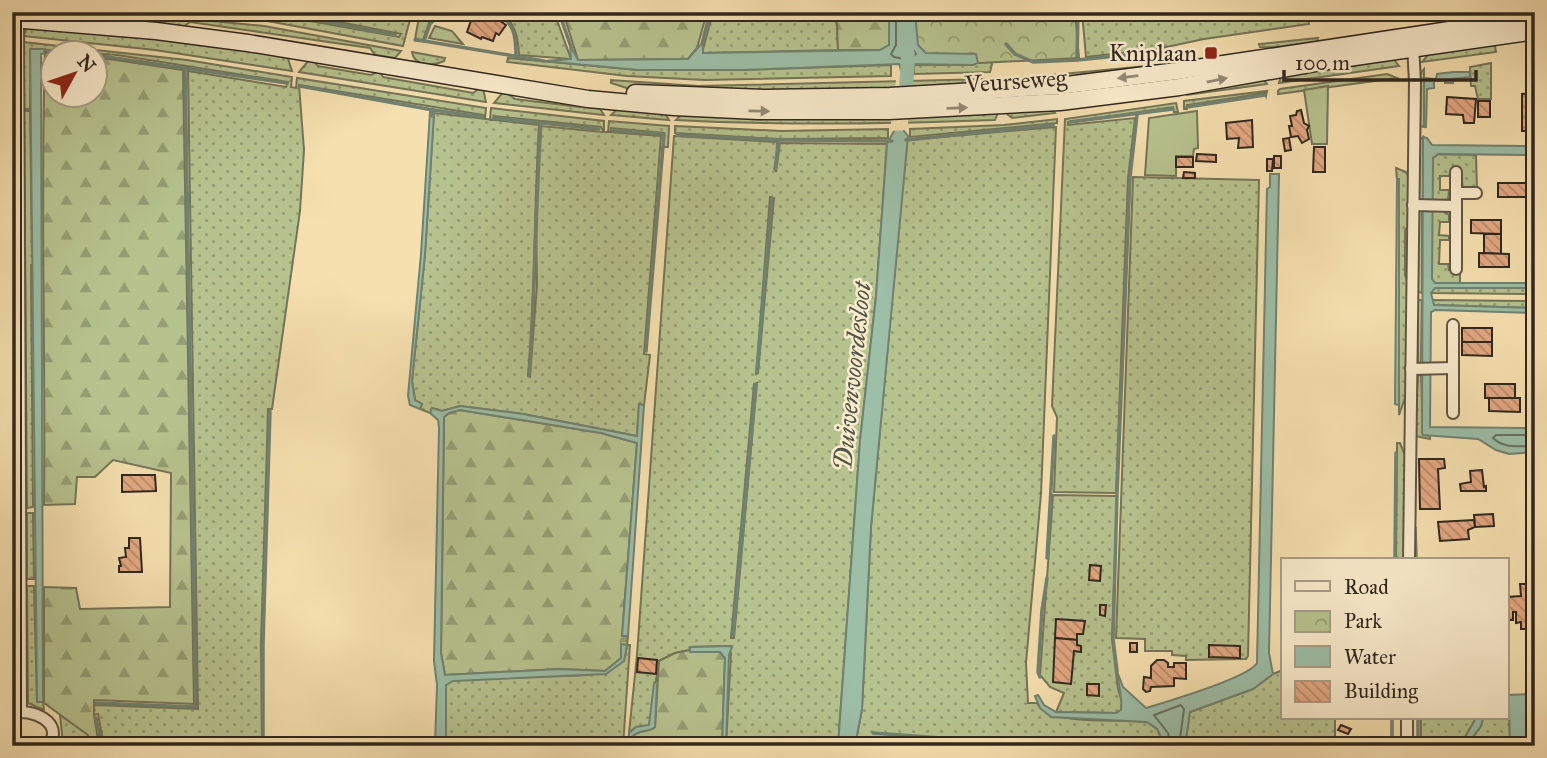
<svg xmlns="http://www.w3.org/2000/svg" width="1547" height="758" font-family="'IM FELL Great Primer',serif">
  <defs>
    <pattern id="grass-dots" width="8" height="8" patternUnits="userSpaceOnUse" patternTransform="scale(1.75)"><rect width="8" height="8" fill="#b7c38f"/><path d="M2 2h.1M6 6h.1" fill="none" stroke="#959e74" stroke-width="1.8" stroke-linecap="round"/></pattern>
    <pattern id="forest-firs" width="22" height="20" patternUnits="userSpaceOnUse" patternTransform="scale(1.75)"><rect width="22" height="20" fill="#b7c38f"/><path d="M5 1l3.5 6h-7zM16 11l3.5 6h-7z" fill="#959e74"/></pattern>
    <pattern id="park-crowns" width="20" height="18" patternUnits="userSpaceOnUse" patternTransform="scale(1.75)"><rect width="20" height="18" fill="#b7c38f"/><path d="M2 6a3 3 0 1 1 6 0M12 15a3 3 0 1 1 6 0" fill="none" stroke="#959e74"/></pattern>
    <pattern id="building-back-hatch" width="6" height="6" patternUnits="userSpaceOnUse" patternTransform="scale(1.75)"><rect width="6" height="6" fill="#e3a882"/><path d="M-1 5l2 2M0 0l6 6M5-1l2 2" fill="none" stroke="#b8896a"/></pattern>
  </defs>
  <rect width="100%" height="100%" fill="#f6e0b0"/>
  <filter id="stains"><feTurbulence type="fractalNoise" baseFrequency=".00286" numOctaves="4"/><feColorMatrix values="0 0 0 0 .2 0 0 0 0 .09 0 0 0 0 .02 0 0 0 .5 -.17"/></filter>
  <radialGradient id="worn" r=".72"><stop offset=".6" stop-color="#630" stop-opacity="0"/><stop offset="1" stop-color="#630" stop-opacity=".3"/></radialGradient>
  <g fill="url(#grass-dots)" stroke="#747557" stroke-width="2" fill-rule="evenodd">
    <polygon points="12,12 125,12 152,15 142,22"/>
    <polygon points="192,12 260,12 399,37 401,34 287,12 412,12 403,46 262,20"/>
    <polygon points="420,12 438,12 429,23 423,40 415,39"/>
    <path d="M 501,12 L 554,12 L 571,59 L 519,55 C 518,37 516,25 501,12 Z"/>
    <polygon points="713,12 832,12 837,24 838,50 702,53"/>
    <polygon points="1082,12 1307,12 1309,24 1204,39 1157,49 1086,57"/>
    <polygon points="1326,12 1389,12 1327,21"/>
    <polygon points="160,16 264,26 401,51 395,58 375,55 370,48 190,22 183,27 166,25"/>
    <polygon points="28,27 156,39 287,56 292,71 155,50 23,36"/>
    <polygon points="1318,38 1317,42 1299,48 1260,47 1259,44"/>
    <polygon points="23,42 187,60 292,77 291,87 296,88 297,78 486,108 485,119 483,115 299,85 304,150 300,211 272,409 268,409 261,644 262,746 104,746 98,714 94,715 94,705 198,709 188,71 286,87 288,82 117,55 31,49 30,109 23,109"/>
    <polygon points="1457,46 1495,46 1496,52 1422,62 1430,53"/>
    <polygon points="982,50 992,64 990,72 914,74 914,65 973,65"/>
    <path d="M 412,52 L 445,58 L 444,61 C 434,66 414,67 412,52 Z"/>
    <polygon points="1196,54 1197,61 1036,84 1019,78 1158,65"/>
    <polygon points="1392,57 1399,66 1279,83 1281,76"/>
    <polygon points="508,58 638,70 742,70 891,65 891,76 705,80 627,76 507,62"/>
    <polygon points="309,60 313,60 318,66 371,75 379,71 383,77 473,93 480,88 483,88 486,102 299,72"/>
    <polygon points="1491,63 1491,99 1478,99 1475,86 1471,86 1470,67"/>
    <polygon points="1424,69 1424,127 1419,126 1420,74"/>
    <polygon points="1387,74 1397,78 1278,94 1278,91 1280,89"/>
    <polygon points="985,79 973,87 886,92 630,89 611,83 611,80 698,86"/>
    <polygon points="1264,80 1267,84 1187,95 1186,90"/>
    <polygon points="504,91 515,99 580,107 597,104 604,115 494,103"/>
    <polygon points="1267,91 1266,96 1265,93 1187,105 1187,109 1184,109 1184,101"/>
    <polygon points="1176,103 1178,112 1174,112 1173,107 1068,122 1068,125 1135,118 1128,178 1116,493 1054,492 1057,417 1052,406 1065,119"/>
    <polygon points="621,106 663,110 669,120 611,115"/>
    <path d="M 491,108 L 604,121 L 604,132 L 608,132 L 609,121 L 669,126 L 668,147 L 664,147 L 664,133 L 611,128 L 610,132 L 661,136 L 644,354 L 650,355 L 644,405 L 639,405 L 637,436 L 523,414 L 460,406 L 442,411 L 432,408 L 430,413 L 420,409 L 422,404 L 415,400 L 412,381 L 425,254 L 434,113 L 539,125 C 534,209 535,293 528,376 L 530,377 L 537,285 L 536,217 L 541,126 L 604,132 L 601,127 L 494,116 L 493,120 L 490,120 Z"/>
    <polygon points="1052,109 1055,113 1012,118 1007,114 1006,111"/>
    <path d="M 999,110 L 995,120 C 889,124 783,126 676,120 L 684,112 Z"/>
    <polygon points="24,111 30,111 32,257 44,256 44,264 31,265 33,507 27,508"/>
    <polygon points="1057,119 1057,123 910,137 910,129 1004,125"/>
    <polygon points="675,126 781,131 888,129 888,138 779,139 675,133"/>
    <path d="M 1056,127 L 1041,494 L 1026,663 L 1028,703 L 1037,703 C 1049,727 1123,718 1147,722 L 1157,729 L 1165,746 L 855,746 L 862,709 L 871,527 L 907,140 Z"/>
    <path d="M 674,136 L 777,142 L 776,172 L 780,143 L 887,144 L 876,296 L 860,441 L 838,746 L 726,746 L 731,653 L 727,646 L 691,647 L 690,650 L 675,653 L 659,661 L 649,726 L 636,727 L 629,733 L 637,655 ZM 770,197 L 774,198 L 758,373 L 756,374 ZM 757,383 L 734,638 L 731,638 L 754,384 Z"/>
    <polygon points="1423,137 1423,201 1419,201 1419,140"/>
    <polygon points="1438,154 1476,155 1477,190 1463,189 1460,169 1452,169 1449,176 1440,176 1440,190 1449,190 1448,200 1432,201 1433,158"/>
    <polygon points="1396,168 1406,172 1408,176 1409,226 1405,230 1405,275 1408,283 1406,395 1399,415 1399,180 1397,179"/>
    <polygon points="1133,177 1259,180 1248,656 1246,659 1186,660 1186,656 1172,655 1172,651 1145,651 1145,639 1116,638"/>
    <polygon points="1419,210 1422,210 1422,293 1417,291 1417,212"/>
    <polygon points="1432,211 1443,211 1449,215 1449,222 1440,222 1439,235 1449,236 1449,240 1440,240 1439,264 1448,264 1449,270 1460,270 1460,283 1435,283 1431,279"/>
    <polygon points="1435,288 1535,288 1535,294 1431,293"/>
    <polygon points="1418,300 1422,300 1421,364 1418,364"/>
    <polygon points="1431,300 1535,301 1535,308 1434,305"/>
    <polygon points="1418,374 1421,374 1423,435 1430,436 1430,439 1415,436"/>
    <polygon points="1397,443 1400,443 1405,455 1405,560 1396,560"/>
    <polygon points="1053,495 1117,496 1112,639 1118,689 1122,702 1121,710 1116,713 1056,712 1064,693 1050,687 1040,675"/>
    <polygon points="27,513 33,513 34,579 27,579"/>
    <polygon points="12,571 15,571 15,704 12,705"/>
    <polygon points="27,586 34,586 37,702 43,702 44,710 28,703"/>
    <polygon points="627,645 630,645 623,746 446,746 446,685 453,680 589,675 624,661"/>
    <polygon points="1283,670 1283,718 1335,718 1335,746 1185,745 1190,712 1253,689 1273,674"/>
    <path d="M 1507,703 L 1509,704 L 1510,743 C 1500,746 1480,745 1470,741 L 1481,726 L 1483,718 L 1507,718 Z"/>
    <polygon points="60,715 89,735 82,746 61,746 63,744"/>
    <polygon points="1421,718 1476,718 1460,746 1421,746"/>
  </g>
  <g fill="url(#forest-firs)" stroke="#747557" stroke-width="2">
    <polygon points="563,12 707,12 697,48 688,59 578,60"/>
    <polygon points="832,12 889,12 889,45 880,50 838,50 837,24"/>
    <path d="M 45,53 L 52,53 L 52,94 L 94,94 L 95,57 L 183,70 L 194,704 L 94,700 L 94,715 L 99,746 L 82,746 L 88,735 L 44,703 L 44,587 L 76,588 L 80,609 L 170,607 L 171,473 L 113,460 L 95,477 L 77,477 L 75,504 L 44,505 C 46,354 40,204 45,53 Z"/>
    <polygon points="460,410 601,433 637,443 622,636 628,636 627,645 621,645 621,658 605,671 560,669 445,675 441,653 444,417 449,413"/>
    <path d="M 690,650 L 691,652 L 720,652 L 725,658 L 722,746 L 633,746 L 633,736 C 640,729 648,733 655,727 L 659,661 L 675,653 Z"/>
  </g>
  <g fill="url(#park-crowns)" stroke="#747557" stroke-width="2">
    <polygon points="896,12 1075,12 1079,58 980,63 900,61"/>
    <polygon points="435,26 452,31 463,44 429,38"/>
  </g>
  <g fill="#b7c38f" stroke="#747557" stroke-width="2">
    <polygon points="1328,86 1327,144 1312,144 1304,90"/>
    <polygon points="1197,111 1198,148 1194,149 1193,156 1176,156 1176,176 1145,175 1149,118"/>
  </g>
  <g fill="#9dbea7" stroke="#718271" stroke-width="2">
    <polygon points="889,12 915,12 918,45 926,53 976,54 978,63 973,65 909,64 905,70 904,131 908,136 871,527 862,709 855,746 838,746 860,441 876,296 887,144 894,131 901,70 899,64 742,70 638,70 544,61 571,59 570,45 578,60 688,59 703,42 703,53 880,50 889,45"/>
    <polygon points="30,49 45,49 45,53 41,54 43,702 37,702"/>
    <polygon points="1453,72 1470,72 1470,77 1453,79 1453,83 1445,83 1445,80 1434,81 1434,88 1427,89 1426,127 1424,127 1424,78 1436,79 1437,74"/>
    <polygon points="430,112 434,113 425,254 412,381 415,400 422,404 420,409 410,405 408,396 421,254"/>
    <polygon points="1423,137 1427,138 1432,145 1535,146 1535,155 1438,154 1433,158 1432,279 1435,283 1535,283 1535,288 1435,288 1431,293 1434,305 1535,308 1535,313 1435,310 1431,312 1430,427 1535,428 1535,452 1509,454 1496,450 1478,439 1423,435 1422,433"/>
    <path d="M 1270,174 L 1279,174 L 1269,653 L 1273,674 L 1253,689 L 1190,712 L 1185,745 L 1212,746 L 1165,746 L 1157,729 L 1147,722 L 1051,717 L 1040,708 L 1035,696 L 1038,695 L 1044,705 L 1056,712 L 1116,713 L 1121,710 C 1123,698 1118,684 1117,671 L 1123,687 L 1146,708 C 1166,702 1248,678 1257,663 L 1267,189 L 1270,187 Z"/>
    <polygon points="1397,179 1399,179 1399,404 1397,405 1395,404"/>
    <polygon points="639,404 644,405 628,636 622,636 637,443 601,433 460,410 449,413 444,417 441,653 445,675 560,669 605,671 621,658 621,644 627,645 624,661 606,674 453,681 446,685 446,746 435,746 437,685 434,661 439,428 438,420 430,413 432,408 442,411 460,406 523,414 637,436"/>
    <polygon points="732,646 729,655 726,746 722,746 725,658 720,652 690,652 690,647"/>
    <path d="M 654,683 L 657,683 L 655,727 C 648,733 640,729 633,736 L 633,746 L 629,746 L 629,733 L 636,727 L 649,725 Z"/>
    <polygon points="1535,694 1535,746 1460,746 1476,718 1483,718 1481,726 1470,741 1473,743 1507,745 1510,742 1509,704 1507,703 1507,695"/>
  </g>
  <polygon fill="#f6e0b0" points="909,70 908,130 890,131 897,71"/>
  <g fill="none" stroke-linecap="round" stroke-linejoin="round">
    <g stroke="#667263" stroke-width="2">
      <polyline points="896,12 896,45 891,54 894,57 904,59 913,57 916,54 911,46 909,12"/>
      <path d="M 1535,435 L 1496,435 L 1493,438 C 1504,449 1520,446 1535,446"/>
      <polyline points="1171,746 1168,733 1154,715 1181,705 1184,709 1179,746"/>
    </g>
    <g stroke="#718271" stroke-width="3.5">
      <polyline points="277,12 395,35"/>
      <polyline points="441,12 430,24 424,41 544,61"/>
      <path d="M 497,12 C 515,24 516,37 516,57"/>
      <polyline points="559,12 571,47"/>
      <polyline points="415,40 424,41"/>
      <polyline points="702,44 710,12"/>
      <polyline points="1006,44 1015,54 1033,62 1077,60 1157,52"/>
      <polyline points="45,51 70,52"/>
      <polyline points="94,55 287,83"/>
      <polyline points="1077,60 1078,12"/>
      <polyline points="300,86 433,110 432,116"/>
      <polyline points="1187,107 1265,95"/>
      <polyline points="433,110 482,117"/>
      <polyline points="494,118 599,129"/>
      <polyline points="1070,122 1173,109"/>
      <polyline points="612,130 664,134 646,351"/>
      <polyline points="677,135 779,140 892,141"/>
      <polyline points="906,140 1053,125"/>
      <polyline points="775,169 779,140"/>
      <polyline points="757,372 772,198"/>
      <path d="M 529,375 C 536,291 535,208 541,124"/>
      <polyline points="1415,528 1416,556"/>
      <polyline points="1047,558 1054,436"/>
      <polyline points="1395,560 1396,453"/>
      <polyline points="733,635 756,384"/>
      <polyline points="1117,671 1113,639 1117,494 1130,177 1137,115"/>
      <polyline points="1040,677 1038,672 1042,610 1047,578"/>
      <polyline points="96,703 196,707 185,68"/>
      <polyline points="96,718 102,746"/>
      <polyline points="873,733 1009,743"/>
      <polyline points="263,746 263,644 270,411"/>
      <polyline points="1392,746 1392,718"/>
      <polyline points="1418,746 1418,718"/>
    </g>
    <polyline stroke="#9dbea7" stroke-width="14" points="904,12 908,58 905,106"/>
  </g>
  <g fill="url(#building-back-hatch)" stroke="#30271f" stroke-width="2">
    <polygon points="484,12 487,12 506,25 499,35 496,33 493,41 482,37 481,39 467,32 472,18 478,20"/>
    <polygon points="1535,93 1535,131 1522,131 1522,94"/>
    <polygon points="1447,97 1476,99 1474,123 1464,123 1463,115 1446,114"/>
    <rect x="1478" y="101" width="12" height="16"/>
    <polygon points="1301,110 1304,123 1309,126 1307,130 1309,139 1302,143 1298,136 1291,137 1289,126 1292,126 1290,116 1296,115 1297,111"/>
    <polygon points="1252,120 1253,147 1238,148 1239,138 1227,139 1226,123"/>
    <polygon points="1289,138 1291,150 1285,151 1283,139"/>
    <polygon points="1314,147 1325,147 1325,172 1313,172"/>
    <polygon points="1197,154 1216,155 1216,162 1196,161"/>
    <rect x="1274" y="156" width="7" height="12"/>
    <rect x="1176" y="157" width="17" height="10"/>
    <polygon points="1267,159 1273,159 1272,171 1267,171"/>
    <polygon points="1184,172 1195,173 1195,178 1183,178"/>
    <rect x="1498" y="183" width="30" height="14"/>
    <polygon points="1471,220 1501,220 1501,234 1471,233"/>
    <polygon points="1484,234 1501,234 1501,254 1484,253"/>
    <polygon points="1479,253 1509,254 1509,267 1479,267"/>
    <rect x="1462" y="328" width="30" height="14"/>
    <polygon points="1462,342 1492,342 1492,356 1462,355"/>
    <rect x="1485" y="384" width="30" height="14"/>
    <polygon points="1489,398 1520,398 1520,412 1489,411"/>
    <polygon points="1419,459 1444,459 1445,468 1438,469 1440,509 1420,509"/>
    <polygon points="1482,470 1484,487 1486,486 1486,491 1461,491 1460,484 1471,482 1470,471"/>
    <polygon points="122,475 155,475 156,491 122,492"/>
    <polygon points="1493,514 1494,526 1475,527 1474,515"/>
    <polygon points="1474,520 1475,527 1468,530 1469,539 1440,541 1438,522"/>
    <polygon points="129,538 140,538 142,572 119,572 119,566 121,566 119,558 126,557 125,548 129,548"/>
    <polygon points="1090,565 1101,566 1100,581 1089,580"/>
    <polygon points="1520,584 1534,584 1535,629 1521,629 1521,622 1516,623 1516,612 1513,612 1513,620 1507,620 1507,597 1521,596"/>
    <polygon points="1100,605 1106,605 1105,616 1100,615"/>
    <polygon points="1056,619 1085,621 1083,634 1077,634 1077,640 1055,638"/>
    <polygon points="1055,638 1077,640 1077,645 1081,646 1081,652 1074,651 1071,684 1053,682"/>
    <rect x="1130" y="643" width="7" height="9"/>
    <polygon points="1209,645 1240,646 1240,658 1209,657"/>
    <polygon points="638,658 657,660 656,674 637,672"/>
    <polygon points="1157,660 1164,660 1168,663 1168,667 1174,667 1174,663 1186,663 1186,679 1174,678 1174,686 1151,687 1150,691 1146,692 1143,689 1144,677 1151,678 1151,666"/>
    <polygon points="1087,684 1099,684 1099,696 1087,695"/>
    <polygon points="1341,725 1351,729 1348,734 1338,730"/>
  </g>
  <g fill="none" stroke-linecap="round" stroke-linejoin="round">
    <g stroke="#625543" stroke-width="14">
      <g id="minor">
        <polyline points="18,20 21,711"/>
        <polyline points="1456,193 1476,193"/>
        <polyline points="1413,205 1455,206"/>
        <polyline points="1456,269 1456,172"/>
        <polyline points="1453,325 1453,413"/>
        <polyline points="1411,369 1453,368"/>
        <polyline points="1409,560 1415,82 1413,45"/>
        <path d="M 12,713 C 31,708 66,722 48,746"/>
        <polyline points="1407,746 1407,718"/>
      </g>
    </g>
    <g stroke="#30271f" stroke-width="19">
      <g id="secondary">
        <polyline points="12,19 156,31 248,43 588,99 674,107 758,111 889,111 1060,102 1179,87 1327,61 1535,31"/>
        <polyline points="635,93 764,98 890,96 1059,86 1177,71 1535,17"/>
      </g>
    </g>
    <use href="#minor" stroke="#f9ebcc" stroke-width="10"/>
    <use href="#secondary" stroke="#f9ebcc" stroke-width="16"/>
  </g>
  <defs><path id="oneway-solid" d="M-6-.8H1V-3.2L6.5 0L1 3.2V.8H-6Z" transform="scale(1.75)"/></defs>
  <g fill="#948976">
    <use href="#oneway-solid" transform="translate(1128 77) rotate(173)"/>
    <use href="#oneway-solid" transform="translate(1217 80) rotate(-11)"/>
    <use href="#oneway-solid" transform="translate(957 108) rotate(-2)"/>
    <use href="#oneway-solid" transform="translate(759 111) rotate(1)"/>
  </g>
  <rect fill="#8f2418" stroke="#f9ebcc" stroke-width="2.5" x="1204" y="46" width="14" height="14" rx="3.5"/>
  <g text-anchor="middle" stroke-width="5" stroke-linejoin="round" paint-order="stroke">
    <g font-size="24" fill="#30271f" stroke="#f9ebcc" text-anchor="end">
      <text x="1197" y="61">Kniplaan</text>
    </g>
    <g font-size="24" fill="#30271f" stroke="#f9ebcc">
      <text transform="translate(1016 81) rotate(-4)" y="8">Veurseweg</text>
    </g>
    <g font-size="26" font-style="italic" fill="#515448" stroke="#f9ebcc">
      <text transform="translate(852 376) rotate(-84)" y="9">Duivenvoordesloot</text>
    </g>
  </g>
  <rect width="1547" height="758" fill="none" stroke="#f6e0b0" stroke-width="42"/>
  <rect x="14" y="14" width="1519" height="730" fill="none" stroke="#30271f" stroke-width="3.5"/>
  <rect x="21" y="21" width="1505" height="716" fill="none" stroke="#30271f" stroke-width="2"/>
  <rect x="1281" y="558" width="228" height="161" fill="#f9ebcc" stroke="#a99d87" stroke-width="2"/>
  <rect x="1295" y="581" width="35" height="10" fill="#f9ebcc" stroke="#a99d87" stroke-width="2"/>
  <text x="1344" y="594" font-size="21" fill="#30271f">Road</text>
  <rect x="1295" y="611" width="35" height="21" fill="url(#park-crowns)" stroke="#a99d87" stroke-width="2"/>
  <text x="1344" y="628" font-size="21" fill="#30271f">Park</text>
  <rect x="1295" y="646" width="35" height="21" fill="#9dbea7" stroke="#a99d87" stroke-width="2"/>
  <text x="1344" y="664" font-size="21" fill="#30271f">Water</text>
  <rect x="1295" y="681" width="35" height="21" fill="url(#building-back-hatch)" stroke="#a99d87" stroke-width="2"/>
  <text x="1344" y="698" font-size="21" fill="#30271f">Building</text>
  <g transform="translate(74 74) rotate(50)"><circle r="33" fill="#f9ebcc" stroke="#a99d87" stroke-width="2"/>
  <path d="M0-5L12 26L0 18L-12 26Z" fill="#8f2418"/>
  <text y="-10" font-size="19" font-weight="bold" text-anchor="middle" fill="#30271f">N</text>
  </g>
  <path d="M1284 70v10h192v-10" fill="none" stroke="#30271f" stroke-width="3.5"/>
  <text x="1295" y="70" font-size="21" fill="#30271f" stroke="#f9ebcc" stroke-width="5" paint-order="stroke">100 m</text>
  <rect width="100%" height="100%" filter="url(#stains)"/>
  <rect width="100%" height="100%" fill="url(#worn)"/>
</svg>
